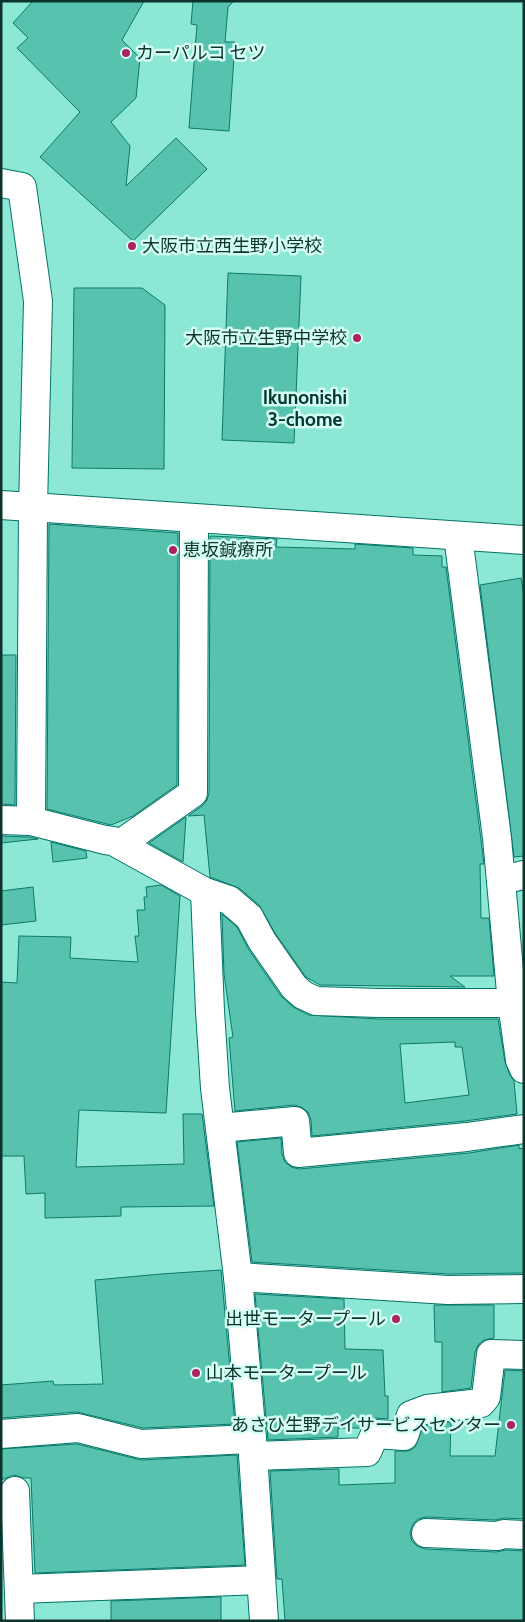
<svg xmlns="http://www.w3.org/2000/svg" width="525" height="1622" font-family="Cabin,'Noto Sans JP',sans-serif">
  <rect width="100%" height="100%" fill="#8ce7d4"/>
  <g fill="#57c3af" stroke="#0d7969" fill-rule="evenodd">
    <polygon points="33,1 144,1 122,40 140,58 136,98 111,122 130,146 126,186 176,138 207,169 133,241 40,157 80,112 17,48 28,38 13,23"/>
    <polygon points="193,1 234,1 228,7 225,42 235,42 229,131 189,128 197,25 191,24"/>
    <polygon points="228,273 301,276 294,443 222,440"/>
    <polygon points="74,288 142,288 165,305 164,469 72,468"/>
    <polygon points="49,524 178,533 177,785 133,816 111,825 47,809"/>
    <polygon points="210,536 277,539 276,547 355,549 355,544 413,548 413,555 442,556 442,567 446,567 481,840 484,864 480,864 481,918 489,918 494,976 450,976 465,987 320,985 306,977 275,933 259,905 239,888 210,877 204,815 188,816 202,806 207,800 209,793"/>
    <polygon points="521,578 524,595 524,856 514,857 480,585"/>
    <polygon points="1,655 16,655 15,805 1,804"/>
    <polygon points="186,817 183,862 149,843"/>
    <polygon points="1,836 29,837 38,839 1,843"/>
    <polygon points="51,842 86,851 87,858 53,862"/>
    <polygon points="161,885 180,896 166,1113 79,1110 76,1167 184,1164 183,1114 202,1114 214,1206 121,1207 121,1216 45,1218 45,1193 26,1194 24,1156 1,1156 1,982 17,983 19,936 71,937 70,958 138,962 135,936 139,936 137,910 145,910 144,897 147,897 146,887"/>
    <polygon points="33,887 36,921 1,925 1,891"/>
    <path d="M 222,914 L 237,927 L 249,950 L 281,996 L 293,1007 L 309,1015 L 379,1019 L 498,1019 L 505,1062 L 510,1075 L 514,1081 L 517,1114 L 465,1121 L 312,1136 L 311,1120 L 308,1112 L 301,1107 L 294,1105 L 235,1111 L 229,1038 L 233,1037 L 224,974 ZM 455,1042 L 455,1047 L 462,1047 L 469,1095 L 405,1103 L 400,1044 Z"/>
    <polygon points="281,1138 282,1154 285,1162 291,1167 299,1169 469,1153 519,1145 519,1149 524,1148 524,1273 448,1274 252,1262 237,1142"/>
    <polygon points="221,1270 235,1424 143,1428 77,1412 1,1418 1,1385 53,1381 54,1385 103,1384 95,1280 161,1274"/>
    <polygon points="255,1294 344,1299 345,1349 383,1350 385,1396 388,1396 388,1419 376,1418 367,1420 361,1428 338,1428 338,1437 268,1440"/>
    <polygon points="434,1305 494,1305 494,1338 484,1340 478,1345 475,1352 471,1388 442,1392 442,1342 435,1342"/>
    <polygon points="505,1370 524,1371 524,1519 504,1518 495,1520 426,1517 418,1519 413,1524 410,1533 412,1541 417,1546 425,1549 496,1552 506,1550 524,1551 524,1621 285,1621 282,1579 277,1579 270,1471 339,1469 339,1485 395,1483 395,1451 409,1451 415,1447 423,1427 431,1424 451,1422 450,1456 495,1456"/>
    <polygon points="77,1444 141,1460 237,1455 245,1565 35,1573 31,1478 24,1478 14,1475 1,1480 1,1449"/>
    <polygon points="221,1597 221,1621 111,1621 111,1601"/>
  </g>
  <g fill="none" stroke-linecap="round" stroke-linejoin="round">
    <g stroke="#007465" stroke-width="30">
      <g id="minor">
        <polyline points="1,183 22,187 38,301 33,507 31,821"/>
        <polyline points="1,505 524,540"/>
        <polyline points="458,536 497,838 512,1003 520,1060 524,1069"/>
        <polyline points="1,820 31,821 105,840 113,841 205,892 210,1011 215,1088 238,1277 252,1439 264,1621"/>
        <polyline points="120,844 193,793 194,519"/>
        <polyline points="501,880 524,875"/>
        <polyline points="205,892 229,900 249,917 262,941 294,987 303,995 316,1001 379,1003 512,1003"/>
        <polyline points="220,1128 295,1121 298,1153 467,1137 524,1129"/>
        <polyline points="238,1277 448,1290 524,1289"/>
        <polyline points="1,1434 78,1428 141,1444 252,1439"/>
        <polyline points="253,1456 367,1452 375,1434 404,1436 411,1415 427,1409 481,1403 486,1397 491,1354 524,1355"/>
        <polyline points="15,1491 20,1621"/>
        <polyline points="426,1533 497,1536 504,1534 524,1535"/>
        <polyline points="19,1589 261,1580"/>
      </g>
    </g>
    <use href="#minor" stroke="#fff" stroke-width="28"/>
  </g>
  <g fill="#ad2261" stroke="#d4fef4" stroke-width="2">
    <circle cx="126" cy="53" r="5"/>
    <circle cx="132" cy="246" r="5"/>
    <circle cx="357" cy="338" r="5"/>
    <circle cx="173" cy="550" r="5"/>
    <circle cx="396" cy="1319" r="5"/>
    <circle cx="196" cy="1373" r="5"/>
    <circle cx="511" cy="1425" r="5"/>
  </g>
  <g text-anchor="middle" stroke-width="5" stroke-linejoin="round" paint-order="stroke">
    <g font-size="18" fill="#0c342d" stroke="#d4fef4" text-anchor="start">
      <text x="136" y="59">カーパルコ セツ</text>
      <text x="142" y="252">大阪市立西生野小学校</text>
      <text x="347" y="344" text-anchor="end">大阪市立生野中学校</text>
      <text x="183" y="556">恵坂鍼療所</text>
      <text x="386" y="1325" text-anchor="end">出世モータープール</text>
      <text x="206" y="1379">山本モータープール</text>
      <text x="501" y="1431" text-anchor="end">あさひ生野デイサービスセンター</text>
    </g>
    <g font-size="19" font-weight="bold" fill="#013830" stroke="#d4fef4">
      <text x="305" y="404">Ikunonishi<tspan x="305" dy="22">3-chome</tspan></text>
    </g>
  </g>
  <rect width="525" height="1622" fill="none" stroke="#0c342d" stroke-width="5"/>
</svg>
